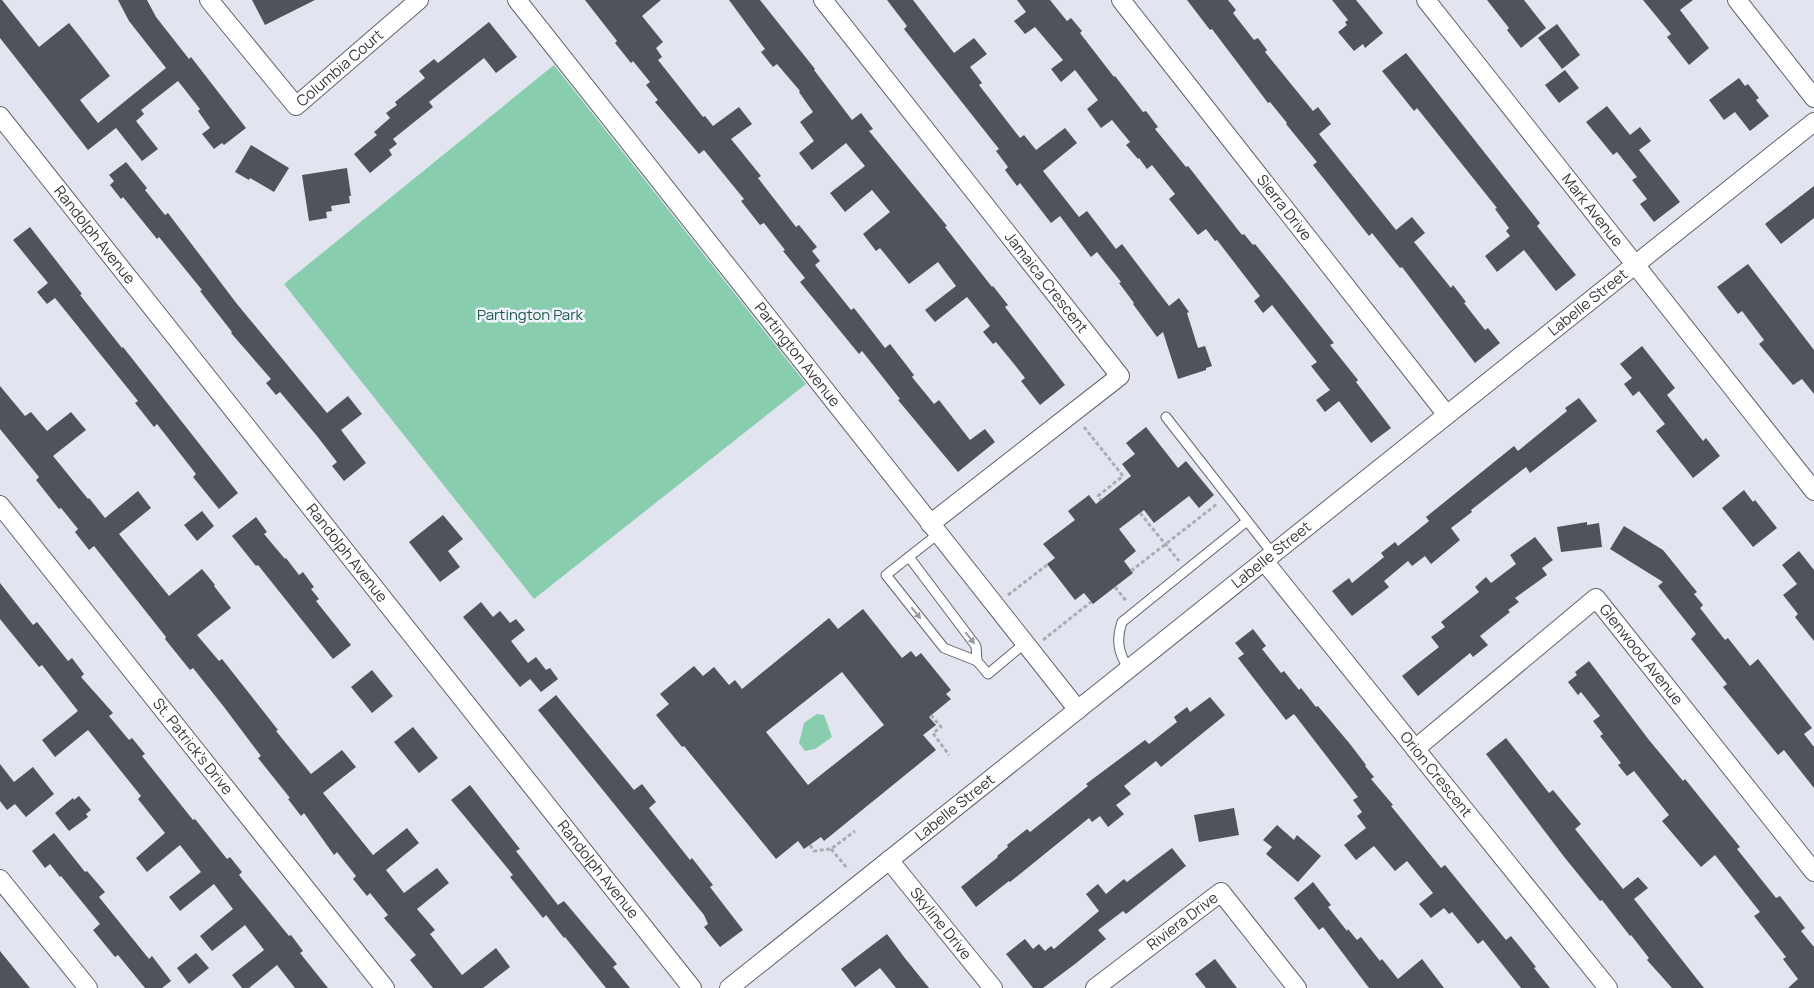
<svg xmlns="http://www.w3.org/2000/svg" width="1814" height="988" font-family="Manrope,sans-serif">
  <rect width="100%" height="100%" fill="#e2e5ef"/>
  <g fill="#88ceae">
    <polygon points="554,65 806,384 534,599 284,284"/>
    <polygon points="817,714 824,715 832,737 815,749 805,751 799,743 804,723"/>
  </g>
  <g fill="#51535b" fill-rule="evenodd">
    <polygon points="0,0 2,0 39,47 69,23 81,38 110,76 80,100 98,123 166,68 129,21 118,0 147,0 156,17 189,59 191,57 246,128 224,145 222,143 214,149 202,134 210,128 198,111 200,109 178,81 141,110 144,114 136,121 158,149 142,161 116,128 88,150 0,38"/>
    <polygon points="252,0 315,0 265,25"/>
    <polygon points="585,0 661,0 642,16 663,42 656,48 662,57 658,60 703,117 705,116 713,126 739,107 752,124 731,139 761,176 758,178 796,227 799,225 817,247 812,251 820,261 815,265 851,310 854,308 885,348 890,344 914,375 912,377 934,404 939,400 970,440 985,429 995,442 958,472 898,400 900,399 862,351 859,354 800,282 805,278 783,251 785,250 764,223 760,225 741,201 744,199 704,150 699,154 655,102 658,100 646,85 650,82 633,61 631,63 615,43 617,41"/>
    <polygon points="729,0 760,0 815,69 814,70 852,120 861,113 873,129 869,131 947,226 945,227 992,287 993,286 1008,305 1005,307 1065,385 1040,405 1021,381 1025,378 1014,364 996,342 993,344 983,332 990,326 967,297 935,322 925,310 956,286 938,262 909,284 880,248 876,251 863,234 890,212 872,190 845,212 830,193 865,166 846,143 812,170 799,153 814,141 800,122 813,112 799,92 800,91 777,64 773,67 761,52 765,49"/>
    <polygon points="887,0 913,0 954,53 974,38 987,54 970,67 982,83 979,85 1020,138 1024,135 1036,150 1065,128 1077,143 1043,171 1079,217 1087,211 1116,249 1122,244 1169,306 1179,298 1189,312 1187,313 1198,348 1205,346 1212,366 1206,368 1206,370 1178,379 1163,332 1157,337 1133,304 1134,303 1119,283 1121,282 1097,252 1091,257 1060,216 1051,223 1020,183 1017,186 1005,170 1008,167 996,151 999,149 904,29 907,26"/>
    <polygon points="1017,0 1050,0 1067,21 1071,18 1082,31 1080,33 1114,77 1115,76 1143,112 1146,111 1158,127 1155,129 1186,167 1188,166 1242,235 1244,234 1253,245 1255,244 1285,281 1334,343 1330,345 1358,380 1356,382 1391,428 1371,443 1339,401 1325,412 1316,400 1330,390 1311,366 1317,362 1272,305 1263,313 1254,301 1260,296 1217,240 1215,241 1206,229 1198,235 1169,199 1175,194 1152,165 1147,169 1139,158 1138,159 1126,145 1130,142 1112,120 1101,128 1087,109 1098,100 1075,70 1061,82 1051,69 1063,60 1035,27 1025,34 1014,21 1026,12"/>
    <polygon points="1187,0 1228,0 1236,10 1233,13 1254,40 1258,38 1267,50 1265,52 1313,111 1318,107 1331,124 1319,134 1396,230 1412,217 1425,233 1414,242 1451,288 1453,285 1466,302 1464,303 1485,330 1488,328 1500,343 1475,363 1402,267 1400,268 1372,233 1369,236 1313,165 1317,162 1286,124 1287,123 1270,102 1268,103 1212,29 1210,30"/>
    <polygon points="1332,0 1356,0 1383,33 1365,48 1363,44 1354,51 1338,32 1347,25 1345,22 1348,20"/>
    <polygon points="1487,0 1524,0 1546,28 1521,48 1507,30 1509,28"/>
    <polygon points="1643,0 1693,0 1680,10 1709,48 1689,65 1667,37 1671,34"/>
    <polygon points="489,22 517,57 496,73 484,58 429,102 433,107 393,139 397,144 389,150 392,155 370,173 354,154 377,135 374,132 390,118 386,113 397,105 395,102 425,78 419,71 434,59 438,63"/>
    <polygon points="1557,24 1580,55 1562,69 1538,38"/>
    <polygon points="1406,53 1540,223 1537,226 1576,275 1556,291 1524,250 1497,272 1485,256 1510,236 1506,231 1509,228 1495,209 1497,208 1417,108 1414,111 1382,71"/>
    <polygon points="1565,70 1579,88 1559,103 1545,85"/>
    <polygon points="1739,78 1745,86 1748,84 1759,98 1756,100 1769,116 1750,131 1735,112 1724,120 1709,100"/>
    <polygon points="1607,106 1630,135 1640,127 1651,141 1639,150 1680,202 1654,222 1640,204 1647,199 1632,180 1637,177 1617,152 1613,155 1586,122"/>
    <polygon points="251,145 289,168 274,192 250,178 249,180 235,172"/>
    <polygon points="126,162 147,188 145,190 165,215 168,213 237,304 327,413 348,396 362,414 341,430 366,463 344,481 332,466 337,462 317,436 280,392 276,395 266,383 271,379 231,333 232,332 200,291 202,290 159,237 157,239 123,197 121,199 110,185 114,181 109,175"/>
    <polygon points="347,168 351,196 349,196 350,203 331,206 332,211 326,212 327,218 309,221 302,175"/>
    <polygon points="1814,186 1814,218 1781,244 1765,224"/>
    <polygon points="30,227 82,294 80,295 122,348 123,347 238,493 219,509 193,477 196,474 157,424 154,427 135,403 138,401 55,298 47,304 37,292 48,283 13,240"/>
    <polygon points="1748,264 1814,350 1814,394 1802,379 1793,385 1759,344 1764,340 1742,311 1738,314 1717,287"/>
    <polygon points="1642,346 1675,388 1667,395 1703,441 1706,438 1720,456 1693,478 1656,431 1665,424 1639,391 1633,396 1624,384 1632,378 1620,364"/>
    <polygon points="0,386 25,416 31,412 47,431 71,412 86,430 53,456 88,499 89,498 105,518 138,491 151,508 119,534 169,596 202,569 215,585 214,586 231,608 197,635 219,661 222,659 278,730 276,731 311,774 342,750 356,767 323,793 373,855 407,828 419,843 386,870 404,893 437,868 449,883 417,909 435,930 430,934 462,975 496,948 510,967 483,988 433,988 410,960 416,955 384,918 388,915 370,893 367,896 353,879 356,876 337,852 334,855 304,813 301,816 288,799 290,798 258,758 261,756 224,707 193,668 190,670 165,639 166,637 94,546 89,550 75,532 78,529 61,508 59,509 36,480 39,477 0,429"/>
    <polygon points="1579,398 1597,421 1530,473 1526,467 1471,510 1472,512 1451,528 1460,540 1431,564 1425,556 1412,566 1408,561 1384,581 1389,587 1352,616 1332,591 1349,578 1352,583 1384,557 1381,553 1395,542 1398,546 1429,521 1426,517 1514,446 1518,451 1567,411 1565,408"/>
    <polygon points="1146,427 1178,468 1186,461 1214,495 1199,508 1189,496 1154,523 1144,510 1119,529 1136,551 1124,561 1133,573 1093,604 1084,593 1075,600 1047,564 1055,558 1043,544 1075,520 1068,511 1089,495 1096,504 1131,476 1122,464 1135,454 1126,443"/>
    <polygon points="1744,490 1753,502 1755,500 1777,528 1753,547 1722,508"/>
    <polygon points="202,511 214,526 197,541 184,525"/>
    <polygon points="443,515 463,539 448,551 460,567 440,582 409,542"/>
    <polygon points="256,517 267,532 264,534 285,559 286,558 299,575 303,572 314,587 311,589 319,599 316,601 351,645 333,659 258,565 256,566 232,536"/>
    <polygon points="1587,522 1587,525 1599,523 1602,547 1561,552 1557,527"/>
    <polygon points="1624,526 1663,550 1697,592 1694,594 1703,605 1700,608 1725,640 1728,638 1750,666 1758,659 1812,728 1804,734 1814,747 1814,788 1784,750 1778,755 1723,687 1727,684 1691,639 1696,634 1658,586 1663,582 1610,549"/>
    <polygon points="1535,537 1553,560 1542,568 1547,575 1515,598 1519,602 1508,610 1510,612 1480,636 1488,645 1473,657 1470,653 1418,696 1402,676 1439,647 1431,637 1445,627 1441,622 1479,592 1475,587 1486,577 1491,583 1516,564 1510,555"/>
    <polygon points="1799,551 1814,570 1814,641 1795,617 1798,614 1783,595 1797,584 1782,565"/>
    <polygon points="0,583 33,625 37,622 68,661 72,658 84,674 81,677 113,713 109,716 129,740 132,738 145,754 142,756 193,820 195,819 227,859 230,857 242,872 239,875 289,936 291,935 303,951 300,953 328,988 295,988 277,965 249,988 242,988 232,975 264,950 245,925 212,951 200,936 233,909 214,884 180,911 169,897 201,872 180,845 147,872 136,858 165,833 138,799 141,796 88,730 55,757 42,740 78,711 42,665 39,667 0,619"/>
    <polygon points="481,602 493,617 500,611 510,623 516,619 525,630 511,641 528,663 536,657 546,670 550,668 558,679 541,692 530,679 520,687 463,617"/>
    <path d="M 863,609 L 902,658 L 911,651 L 916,657 L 921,653 L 951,690 L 946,694 L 951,699 L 929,717 L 936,725 L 923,735 L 936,750 L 824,841 L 821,837 L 804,849 L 798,841 L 776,859 L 684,746 L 682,747 L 656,715 L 669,704 L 660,694 L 694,666 L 703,676 L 714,667 L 729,685 L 735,680 L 742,689 L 829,618 L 838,629 ZM 842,672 L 884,725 L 808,785 L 766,732 Z"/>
    <polygon points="1253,629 1266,646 1262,649 1281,673 1284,671 1299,690 1301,688 1316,707 1318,706 1350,744 1366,765 1365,766 1374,777 1371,779 1393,805 1391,806 1441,868 1445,865 1506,940 1511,936 1536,967 1534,968 1550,988 1521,988 1483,940 1478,944 1452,912 1449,914 1444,908 1431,918 1419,904 1433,893 1407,861 1395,871 1374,846 1356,860 1344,845 1366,828 1357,816 1362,812 1353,800 1358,797 1294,714 1286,720 1238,658 1244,654 1235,643"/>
    <polygon points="1589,661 1649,740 1683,781 1685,779 1740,847 1737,849 1776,898 1780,896 1805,928 1801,931 1814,947 1814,988 1788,988 1798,979 1783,959 1786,957 1754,916 1760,912 1715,855 1701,867 1662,821 1669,815 1634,771 1627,776 1618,765 1621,763 1600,736 1603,734 1593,721 1600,716 1581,692 1578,695 1568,682 1577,675 1575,672"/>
    <polygon points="372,670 393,696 372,713 351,687"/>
    <polygon points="556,695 634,790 642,784 656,802 649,808 690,860 692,858 713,885 710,887 743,930 720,947 704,927 708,924 704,915 538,710"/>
    <polygon points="1210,697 1225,715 1161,767 1156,761 1124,786 1131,794 1116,805 1124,814 1108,827 1100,816 1092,822 1089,818 1010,882 1009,881 976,907 961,887 998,857 997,856 1008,847 1007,845 1027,829 1030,832 1088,786 1086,784 1145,740 1149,744 1177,722 1174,717 1187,707 1190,712"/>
    <polygon points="413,727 438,758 419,773 394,742"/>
    <polygon points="1506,738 1549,793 1553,790 1581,824 1575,829 1623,889 1638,877 1648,888 1634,899 1704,988 1672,988 1647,960 1649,958 1631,935 1630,936 1602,900 1600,901 1565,858 1486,754"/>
    <polygon points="0,764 14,782 33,767 54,794 26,817 15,804 7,810 0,801"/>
    <polygon points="470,785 520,849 516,851 558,905 564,901 617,964 613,967 630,988 606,988 565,937 564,938 546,915 543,918 510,877 513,875 451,800"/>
    <polygon points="79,796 91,810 86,814 88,817 69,831 55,813 73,798 74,800"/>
    <polygon points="1234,808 1239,835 1199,842 1194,815"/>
    <polygon points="1277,825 1294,840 1297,835 1321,856 1298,882 1266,854 1272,847 1263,840"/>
    <polygon points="54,833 85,872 87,871 105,892 99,897 149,959 152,956 171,981 162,988 145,988 118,955 115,957 93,930 100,924 61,876 60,877 50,864 45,868 32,851"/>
    <polygon points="1172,848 1186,866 1126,914 1123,911 1098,930 1106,939 1075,964 1043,988 1033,988 1006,954 1025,939 1033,949 1039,944 1045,951 1051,946 1054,949 1099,911 1086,894 1098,884 1106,894 1124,879 1127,882"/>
    <polygon points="1313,882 1331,905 1328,907 1347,931 1348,929 1357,940 1361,937 1380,961 1382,959 1398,979 1422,959 1444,988 1369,988 1323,927 1319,930 1294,898"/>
    <polygon points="887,934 904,957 929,988 896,988 880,968 855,987 841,969"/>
    <polygon points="0,951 30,988 0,988"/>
    <polygon points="196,953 209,968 189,984 177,968"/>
    <polygon points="1215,959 1237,988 1206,988 1195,974"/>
  </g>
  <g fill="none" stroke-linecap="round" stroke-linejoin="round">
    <g stroke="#62646d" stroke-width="11">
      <g id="lane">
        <polyline points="1166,417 1273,554"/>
        <polyline points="938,534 886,575 944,648 977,661 988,674 1025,643"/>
        <polyline points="909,557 976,646 977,661"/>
        <path d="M 1129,669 C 1118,653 1116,640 1122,622 L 1247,521"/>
      </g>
    </g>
    <g stroke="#62646d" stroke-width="20">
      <g id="street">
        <path id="s1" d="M 209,0 L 296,106 L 419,0"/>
        <path id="s2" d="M 517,0 L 1078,710"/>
        <path id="s3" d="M 823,0 L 1120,376 L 930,524"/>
        <path id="s4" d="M 1121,0 L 1447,415"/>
        <path id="s5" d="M 1426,0 L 1814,491"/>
        <polyline points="1737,0 1814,98"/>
        <path id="s6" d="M 0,116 L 692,988"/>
        <path id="s7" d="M 0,505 L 385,988"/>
        <path id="s8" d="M 1264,561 L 1608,988"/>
        <path id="s9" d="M 1415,749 L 1596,598 L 1814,872"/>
        <path id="s10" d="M 889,860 L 993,988"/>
        <polyline points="0,879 88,988"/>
        <path id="s11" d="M 729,988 L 1814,122"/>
        <path id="s12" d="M 1095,988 L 1221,892 L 1297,988"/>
      </g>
    </g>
    <g stroke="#abadb5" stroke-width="3" stroke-dasharray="4 2.5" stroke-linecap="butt">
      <polyline points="1084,427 1123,476 1098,496 1101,500"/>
      <polyline points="1140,513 1179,561"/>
      <polyline points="1131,571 1217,504"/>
      <polyline points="1115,587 1127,602"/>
      <polyline points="1008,595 1047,565"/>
      <polyline points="1043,640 1091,602"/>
      <polyline points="931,715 941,727 933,733 949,755"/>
      <polyline points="810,845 814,851 831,849 855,831"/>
      <polyline points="831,849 848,869"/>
    </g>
    <use href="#lane" stroke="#fff" stroke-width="9"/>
    <use href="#street" stroke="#fff" stroke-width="18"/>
  </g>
  <defs><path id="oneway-solid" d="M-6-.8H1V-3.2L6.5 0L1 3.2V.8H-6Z" transform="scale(1.25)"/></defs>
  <g fill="#9b9c9e">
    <use href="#oneway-solid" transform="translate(916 613) rotate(51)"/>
    <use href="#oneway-solid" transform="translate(970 638) rotate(52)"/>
  </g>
  <g text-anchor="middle" stroke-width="5" stroke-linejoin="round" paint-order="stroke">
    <g font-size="15" fill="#37383c" stroke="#eff2fc">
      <text dy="5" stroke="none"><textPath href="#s1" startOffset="195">Columbia Court</textPath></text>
      <text dy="5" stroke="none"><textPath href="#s4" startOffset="264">Sierra Drive</textPath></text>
      <text dy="5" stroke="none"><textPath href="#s5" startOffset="268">Mark Avenue</textPath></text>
      <text dy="5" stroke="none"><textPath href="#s6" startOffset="152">Randolph Avenue</textPath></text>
      <text dy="5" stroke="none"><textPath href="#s3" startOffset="360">Jamaica Crescent</textPath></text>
      <text dy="5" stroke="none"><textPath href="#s11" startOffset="1099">Labelle Street</textPath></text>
      <text dy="5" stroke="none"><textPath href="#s2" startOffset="452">Partington Avenue</textPath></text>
      <text dy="5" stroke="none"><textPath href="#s6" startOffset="558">Randolph Avenue</textPath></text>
      <text dy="5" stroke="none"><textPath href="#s11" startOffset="694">Labelle Street</textPath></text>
      <text dy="5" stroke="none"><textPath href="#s9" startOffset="308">Glenwood Avenue</textPath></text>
      <text dy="5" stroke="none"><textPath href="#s7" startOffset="309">St. Patrick's Drive</textPath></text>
      <text dy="5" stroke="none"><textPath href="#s8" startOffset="274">Orion Crescent</textPath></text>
      <text dy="5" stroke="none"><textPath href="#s11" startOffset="289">Labelle Street</textPath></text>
      <text dy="5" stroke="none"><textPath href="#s6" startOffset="962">Randolph Avenue</textPath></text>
      <text dy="5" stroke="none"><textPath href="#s12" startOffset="110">Riviera Drive</textPath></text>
      <text dy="5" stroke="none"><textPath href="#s10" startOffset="82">Skyline Drive</textPath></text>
    </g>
    <g font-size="15" fill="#1e5d45" stroke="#eff2fc">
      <text x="530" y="320">Partington Park</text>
    </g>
  </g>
</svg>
